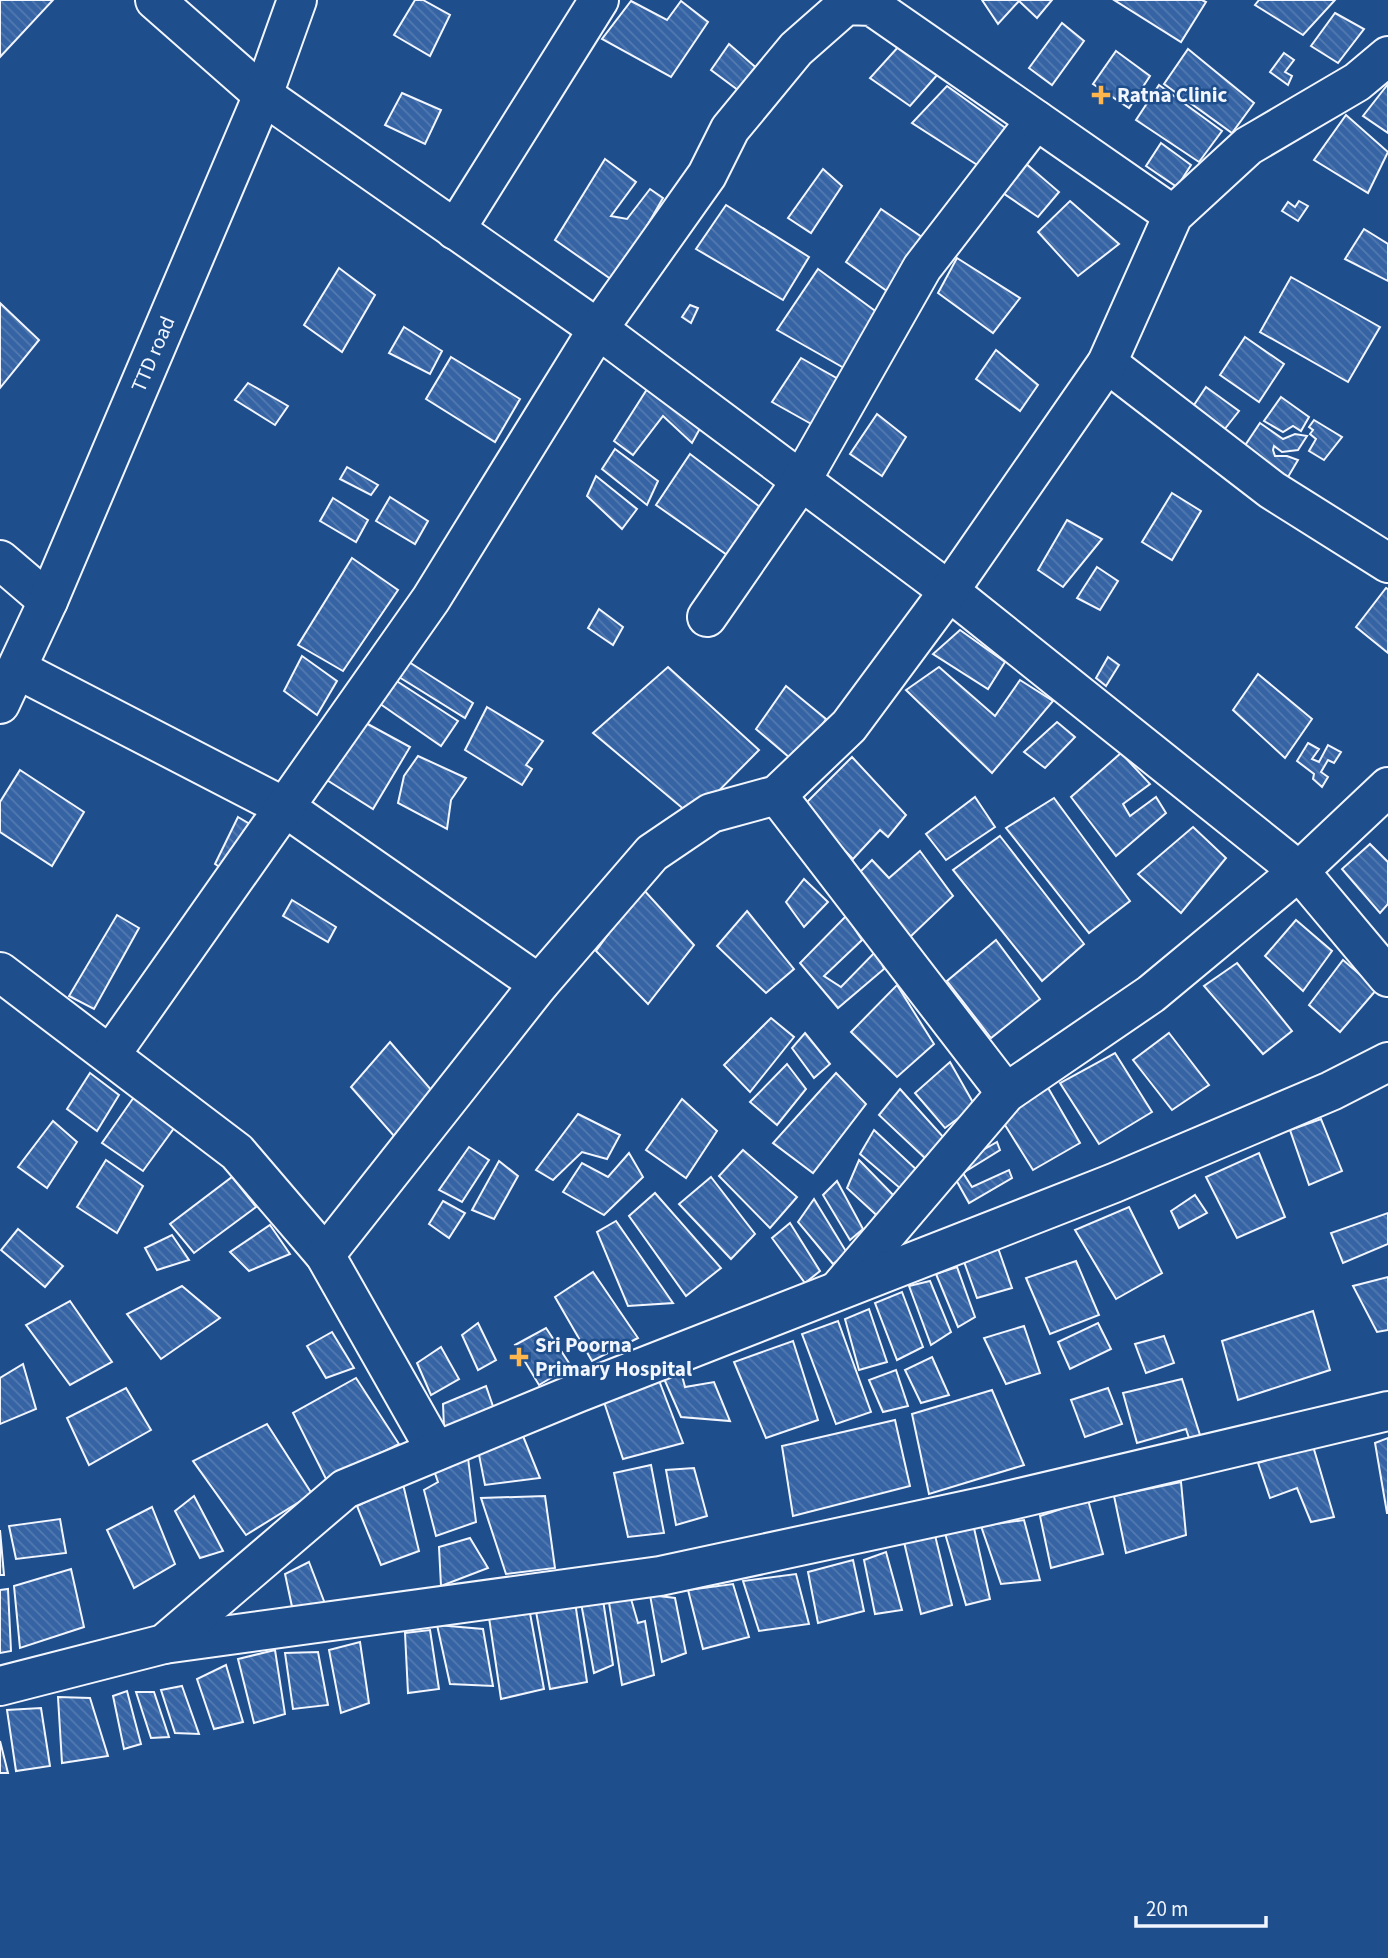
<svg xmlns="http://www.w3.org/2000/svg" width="1388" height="1958" font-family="'Source Sans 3',sans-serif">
  <defs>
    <pattern id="building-back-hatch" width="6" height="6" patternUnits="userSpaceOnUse" patternTransform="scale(1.75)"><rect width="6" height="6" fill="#3563a3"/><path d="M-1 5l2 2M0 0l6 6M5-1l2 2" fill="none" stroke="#537ab1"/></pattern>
  </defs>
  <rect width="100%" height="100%" fill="#1f4e8c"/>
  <g fill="url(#building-back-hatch)" stroke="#f2f6ff" stroke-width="2">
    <polygon points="0,0 53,0 0,57"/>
    <polygon points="415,0 423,0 450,15 430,56 394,35"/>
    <polygon points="982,0 1052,0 1037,18 1019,1 998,24"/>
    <polygon points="1114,0 1202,0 1206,2 1181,42"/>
    <polygon points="1259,0 1335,0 1303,35 1255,5"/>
    <polygon points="631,1 667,20 681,1 708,22 671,77 602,39"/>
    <polygon points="1335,13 1364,29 1338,63 1311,46"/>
    <polygon points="1062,23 1084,41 1052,85 1029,68"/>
    <polygon points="909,35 945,66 910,106 870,78"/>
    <polygon points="729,44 761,72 746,96 711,70"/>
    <polygon points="1188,49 1254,103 1232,133 1164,84"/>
    <polygon points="1116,51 1150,76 1129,108 1093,84"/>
    <polygon points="1284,53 1294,60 1285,72 1292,76 1288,85 1270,72"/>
    <polygon points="1388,84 1388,133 1363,116"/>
    <polygon points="1159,85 1222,131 1199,162 1136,120"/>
    <polygon points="947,86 1011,132 982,168 912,123"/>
    <polygon points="402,93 441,110 425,144 385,125"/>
    <polygon points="1346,115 1388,152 1368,193 1314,160"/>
    <polygon points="1161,143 1191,165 1177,187 1146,166"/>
    <polygon points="605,159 636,182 611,216 627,219 650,189 663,198 615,282 555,240"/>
    <polygon points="1024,162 1059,192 1038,217 1000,191"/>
    <polygon points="823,169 842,186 811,233 788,218"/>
    <polygon points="1070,201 1119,244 1078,276 1038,232"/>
    <polygon points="1299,201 1308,206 1298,221 1282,211 1288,202 1295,207"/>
    <polygon points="726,205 809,257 783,300 696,249"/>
    <polygon points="881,209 932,244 894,296 846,262"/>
    <polygon points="1364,229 1388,244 1388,281 1345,259"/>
    <polygon points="957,258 1020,298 993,333 938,293"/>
    <polygon points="339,268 375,295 342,352 304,325"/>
    <polygon points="818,269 878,313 844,368 777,330"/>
    <polygon points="1291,277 1380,327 1348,382 1260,332"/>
    <polygon points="0,303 39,340 0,388"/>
    <polygon points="690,305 698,308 691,323 682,317"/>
    <polygon points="404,327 442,351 430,374 389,353"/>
    <polygon points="1245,337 1284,364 1259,402 1220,375"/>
    <polygon points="996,350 1038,385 1020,411 976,379"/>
    <polygon points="451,357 520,399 495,442 426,399"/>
    <polygon points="801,358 847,384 822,430 772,402"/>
    <polygon points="248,383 288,406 275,425 235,400"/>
    <polygon points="651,383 703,423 692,443 663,416 633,455 614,441"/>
    <polygon points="1206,387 1239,411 1224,430 1192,408"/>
    <polygon points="1281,397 1309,417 1301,431 1293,426 1283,432 1264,421"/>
    <polygon points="877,414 906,437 882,476 850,454"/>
    <polygon points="1314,420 1342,437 1324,460 1309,451 1316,439 1310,434 1313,430 1309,427"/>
    <polygon points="1260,423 1283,439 1295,434 1307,436 1298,450 1282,452 1274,446 1273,450 1275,456 1287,456 1298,460 1288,477 1242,450"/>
    <polygon points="615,449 658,481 647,505 602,469"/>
    <polygon points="690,454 760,507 730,557 656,505"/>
    <polygon points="347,467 378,485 371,495 340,479"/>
    <polygon points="596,476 637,509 622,529 587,496"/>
    <polygon points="1172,493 1201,511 1172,560 1142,542"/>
    <polygon points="390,497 428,521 415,544 376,521"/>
    <polygon points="333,498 368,520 356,542 320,521"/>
    <polygon points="1067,520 1102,539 1063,587 1038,570"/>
    <polygon points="352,558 398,590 343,671 298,645"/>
    <polygon points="1097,567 1118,581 1100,610 1077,598"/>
    <polygon points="1386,588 1388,589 1388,653 1356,627"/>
    <polygon points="599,609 623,627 613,645 588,628"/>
    <polygon points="960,630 1005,662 988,689 933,654"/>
    <polygon points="302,656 337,681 317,715 284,691"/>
    <polygon points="1108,657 1119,665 1106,686 1096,678"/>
    <polygon points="409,662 473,703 465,718 399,677"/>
    <polygon points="668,667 759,750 693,817 593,733"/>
    <polygon points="939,667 995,716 1020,680 1053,701 992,773 906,690"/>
    <polygon points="1258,674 1312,719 1285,758 1233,710"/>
    <polygon points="392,678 458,721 441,746 376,701"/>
    <polygon points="786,686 826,719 797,764 756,729"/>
    <polygon points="487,707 543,741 526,765 532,769 522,785 465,750"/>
    <polygon points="353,716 410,747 373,809 322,777"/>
    <polygon points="1057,722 1075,737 1045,768 1024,752"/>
    <polygon points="1308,743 1319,749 1312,759 1319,762 1328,745 1341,752 1334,763 1328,760 1321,772 1328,777 1322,787 1313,779 1314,774 1297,761"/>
    <polygon points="1121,753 1150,784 1123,804 1130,816 1156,797 1166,813 1116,856 1071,797"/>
    <polygon points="418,756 466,778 451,800 447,829 398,803 404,776"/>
    <polygon points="852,757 906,815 888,837 880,830 853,859 802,807"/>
    <polygon points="20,770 84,812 52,866 0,832 0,802"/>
    <polygon points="975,797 995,827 946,860 926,834"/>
    <polygon points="1054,798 1130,901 1089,933 1006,828"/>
    <polygon points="238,817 260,830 233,876 215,864"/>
    <polygon points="1193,827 1226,858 1181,913 1138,874"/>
    <polygon points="1000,836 1084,944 1042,981 953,870"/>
    <polygon points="1370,844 1388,862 1388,904 1380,913 1342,869"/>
    <polygon points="920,851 953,896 909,938 858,874 872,860 889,878"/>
    <polygon points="804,879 828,902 804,927 786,902"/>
    <polygon points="642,888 694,945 648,1004 596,951"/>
    <polygon points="292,900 336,927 328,942 283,916"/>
    <polygon points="747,911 794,969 766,993 717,946"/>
    <polygon points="117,915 139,928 94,1009 69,996"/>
    <polygon points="846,916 862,940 824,976 841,987 877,950 884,969 838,1008 800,963"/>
    <polygon points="1296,920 1332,951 1303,991 1265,956"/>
    <polygon points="996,940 1040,999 991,1038 947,981"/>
    <polygon points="1343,960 1377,989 1340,1032 1309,1005"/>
    <polygon points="1237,963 1292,1031 1263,1054 1204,986"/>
    <polygon points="897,985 934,1044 897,1077 851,1032"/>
    <polygon points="771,1018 794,1037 750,1092 724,1065"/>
    <polygon points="805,1033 830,1064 814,1078 792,1048"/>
    <polygon points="1169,1033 1209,1085 1172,1110 1133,1060"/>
    <polygon points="390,1042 433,1092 394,1136 351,1087"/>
    <polygon points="1115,1053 1152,1112 1099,1144 1060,1083"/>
    <polygon points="950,1062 975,1106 945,1128 915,1093"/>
    <polygon points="787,1064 806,1089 777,1125 750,1102"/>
    <polygon points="90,1073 119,1095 97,1131 67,1109"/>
    <polygon points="836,1073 866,1104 813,1173 773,1143"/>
    <polygon points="1047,1086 1080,1143 1033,1170 1000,1117"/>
    <polygon points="900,1089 945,1139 927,1160 879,1115"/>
    <polygon points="134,1097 177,1124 143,1171 102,1143"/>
    <polygon points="682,1099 717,1131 686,1178 646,1150"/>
    <polygon points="578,1114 620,1135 607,1159 582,1152 553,1180 536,1170"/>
    <polygon points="1321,1119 1342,1171 1309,1185 1290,1130"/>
    <polygon points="53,1121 77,1142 47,1188 18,1167"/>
    <polygon points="874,1130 919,1172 901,1189 860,1154"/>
    <polygon points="997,1142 1000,1150 963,1173 972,1187 1009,1170 1012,1178 969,1203 950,1169"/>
    <polygon points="469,1147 489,1160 462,1202 439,1190"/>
    <polygon points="743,1150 797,1197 770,1228 719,1176"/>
    <polygon points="629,1153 643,1177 604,1215 563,1192 582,1163 608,1177"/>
    <polygon points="1259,1153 1285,1217 1237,1238 1206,1177"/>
    <polygon points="106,1160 143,1186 117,1233 77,1207"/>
    <polygon points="859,1160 901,1203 884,1222 847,1188"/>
    <polygon points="499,1161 518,1176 494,1219 472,1210"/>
    <polygon points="232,1177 256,1207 194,1253 170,1224"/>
    <polygon points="711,1177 755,1234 731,1259 679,1204"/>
    <polygon points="837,1181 863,1229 850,1240 823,1195"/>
    <polygon points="655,1193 721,1268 686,1296 629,1216"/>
    <polygon points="1195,1195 1207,1213 1179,1228 1171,1211"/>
    <polygon points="814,1199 847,1253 833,1264 798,1222"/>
    <polygon points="443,1201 465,1213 449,1238 429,1224"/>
    <polygon points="1129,1207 1162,1273 1116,1299 1075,1230"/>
    <polygon points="1388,1213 1388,1244 1343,1263 1331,1233"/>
    <polygon points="616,1221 673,1303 628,1306 597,1232"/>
    <polygon points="790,1223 820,1271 805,1283 772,1238"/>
    <polygon points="270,1225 290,1254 249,1271 230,1252"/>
    <polygon points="18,1229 63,1266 45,1287 1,1250"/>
    <polygon points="172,1235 189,1260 157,1270 145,1248"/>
    <polygon points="998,1248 1012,1288 977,1298 962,1256"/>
    <polygon points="1076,1261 1099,1315 1050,1334 1026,1278"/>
    <polygon points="957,1267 975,1317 958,1327 936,1274"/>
    <polygon points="593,1272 638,1338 592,1361 555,1297"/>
    <polygon points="1388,1277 1388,1330 1377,1332 1353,1286"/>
    <polygon points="930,1281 951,1332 931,1345 909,1286"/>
    <polygon points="182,1286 220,1318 161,1359 127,1314"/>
    <polygon points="902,1292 923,1347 897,1360 875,1303"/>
    <polygon points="70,1301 112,1362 70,1385 26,1325"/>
    <polygon points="869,1309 887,1362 859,1370 845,1319"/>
    <polygon points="1313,1311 1330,1370 1238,1400 1222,1341"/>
    <polygon points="838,1321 871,1412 836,1424 802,1334"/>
    <polygon points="478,1323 496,1360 478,1370 462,1335"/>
    <polygon points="1098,1323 1111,1349 1070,1369 1058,1342"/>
    <polygon points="1024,1326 1040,1373 1006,1384 984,1338"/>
    <polygon points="546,1328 571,1366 539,1385 515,1345"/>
    <polygon points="332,1332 354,1368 326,1378 307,1346"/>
    <polygon points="1164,1336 1174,1363 1146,1373 1135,1344"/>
    <polygon points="793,1341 818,1420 766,1438 734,1362"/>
    <polygon points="441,1347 459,1379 431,1395 417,1363"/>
    <polygon points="932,1357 949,1395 921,1403 905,1370"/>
    <polygon points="23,1364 36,1409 0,1424 0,1378"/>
    <polygon points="680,1368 685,1387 714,1382 730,1421 681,1417 661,1372"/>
    <polygon points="655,1370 683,1443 623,1459 603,1399"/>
    <polygon points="896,1370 908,1406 883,1412 869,1380"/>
    <polygon points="356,1378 399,1444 327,1481 293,1413"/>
    <polygon points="1182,1379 1201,1438 1190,1441 1186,1429 1137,1443 1123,1393"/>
    <polygon points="486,1386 495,1412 444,1427 443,1404"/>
    <polygon points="126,1388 151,1430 89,1465 67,1418"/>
    <polygon points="1108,1388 1122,1424 1085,1437 1071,1400"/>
    <polygon points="992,1390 1024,1465 929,1494 912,1414"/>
    <polygon points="895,1420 910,1486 793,1516 782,1446"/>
    <polygon points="267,1424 312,1494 246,1535 193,1461"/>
    <polygon points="523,1436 540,1478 485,1485 478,1450"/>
    <polygon points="1388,1438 1388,1513 1387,1513 1375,1443"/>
    <polygon points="1313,1446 1334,1517 1311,1522 1297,1488 1270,1498 1258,1463"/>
    <polygon points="468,1458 476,1522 436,1536 424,1490 438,1482 432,1465"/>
    <polygon points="651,1465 664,1533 628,1537 614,1473"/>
    <polygon points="694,1468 707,1516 676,1525 666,1470"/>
    <polygon points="1181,1482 1186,1535 1126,1553 1114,1496"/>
    <polygon points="403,1484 419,1551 381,1565 357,1506"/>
    <polygon points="194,1496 223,1551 200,1558 175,1511"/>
    <polygon points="545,1496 555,1568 506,1574 481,1498"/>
    <polygon points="1088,1500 1103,1554 1051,1568 1040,1516"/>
    <polygon points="152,1507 175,1564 134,1588 107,1530"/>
    <polygon points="60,1519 66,1553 16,1559 9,1526"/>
    <polygon points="931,1519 952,1605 921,1614 900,1525"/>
    <polygon points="1024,1520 1040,1580 1001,1584 981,1526"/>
    <polygon points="974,1528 990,1599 966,1605 944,1530"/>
    <polygon points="0,1530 4,1575 0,1575"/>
    <polygon points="470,1538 488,1568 441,1586 439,1547"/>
    <polygon points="886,1552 902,1610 875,1614 864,1560"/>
    <polygon points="853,1560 864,1611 818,1623 808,1572"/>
    <polygon points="309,1562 327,1609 294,1616 285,1574"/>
    <polygon points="71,1569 84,1627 20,1648 14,1586"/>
    <polygon points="796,1574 809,1624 759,1631 743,1581"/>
    <polygon points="733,1584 749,1637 703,1649 688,1590"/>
    <polygon points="8,1589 11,1651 0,1653 0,1590"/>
    <polygon points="629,1592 638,1623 645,1621 654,1675 622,1685 608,1596"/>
    <polygon points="650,1595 675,1598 686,1653 662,1662"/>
    <polygon points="603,1600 613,1665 594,1673 581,1603"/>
    <polygon points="575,1602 587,1682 550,1689 535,1606"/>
    <polygon points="529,1608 544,1689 501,1699 488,1611"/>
    <polygon points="437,1625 483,1629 493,1686 450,1684"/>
    <polygon points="430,1630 439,1689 408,1693 405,1633"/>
    <polygon points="360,1642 369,1703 341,1713 329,1650"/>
    <polygon points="275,1650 285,1714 254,1723 238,1659"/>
    <polygon points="318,1652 328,1705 293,1709 285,1653"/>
    <polygon points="226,1665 243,1722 214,1729 197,1679"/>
    <polygon points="182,1686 199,1734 175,1733 161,1690"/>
    <polygon points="127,1691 141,1744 124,1749 113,1696"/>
    <polygon points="136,1692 154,1692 169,1737 151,1738"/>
    <polygon points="58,1697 90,1698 108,1756 62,1763"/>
    <polygon points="41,1708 50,1766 16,1771 7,1710"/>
    <polygon points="0,1741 8,1773 0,1773"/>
  </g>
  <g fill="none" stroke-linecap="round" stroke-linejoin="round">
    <g stroke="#f2f6ff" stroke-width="42">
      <g id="street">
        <polyline points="155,0 263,95 598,329 949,591 1299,871 1388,977"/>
        <polyline points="455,230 599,0"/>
        <polyline points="1107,363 1272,490 1388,563"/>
        <polyline points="0,560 48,601"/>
        <polyline points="707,617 801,481 922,268 1036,120"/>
        <polyline points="17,669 286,808 539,984"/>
        <polyline points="777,795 1006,1093"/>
        <polyline points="0,972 237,1152 325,1255 436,1451"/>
        <polyline points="111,1054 431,599 598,329 707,175 730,129 796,49 846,5 872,6 1173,215"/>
        <polyline points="325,1255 539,984 652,853 711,813 777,795 849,726 949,591 1107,363 1173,215 1248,146 1357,82 1388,56"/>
        <polyline points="840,1288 1006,1093 1151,994 1299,871 1388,787"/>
        <polyline points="164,1644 660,1576 986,1506 1388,1411"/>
        <polyline points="0,1686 164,1644 345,1489 577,1393 1114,1183 1331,1091 1388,1062"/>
      </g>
    </g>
    <g stroke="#f2f6ff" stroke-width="42">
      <polyline id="secondary" points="0,704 48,601 263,95 297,0"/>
    </g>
    <use href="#street" stroke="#1f4e8c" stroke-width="38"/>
    <use href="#secondary" stroke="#1f4e8c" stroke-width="38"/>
  </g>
  <g fill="#ffb74d" stroke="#1f4e8c" stroke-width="2.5">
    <path d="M1097.5 84.5h7v7h7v7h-7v7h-7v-7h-7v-7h7z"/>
    <path d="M515.5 1346.5h7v7h7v7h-7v7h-7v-7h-7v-7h7z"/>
  </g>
  <g text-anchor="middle" stroke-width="5" stroke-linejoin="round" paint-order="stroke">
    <g font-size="21" font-weight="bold" fill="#f2f6ff" stroke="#1f4e8c" text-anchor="start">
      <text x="1117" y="102">Ratna Clinic</text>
      <text x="535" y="1352">Sri Poorna<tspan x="535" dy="24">Primary Hospital</tspan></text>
    </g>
    <g font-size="21" fill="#f2f6ff" stroke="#1f4e8c">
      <text transform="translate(153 354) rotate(-67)" y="7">TTD road</text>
    </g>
  </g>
  <path d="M1136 1916v10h130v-10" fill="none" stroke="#f2f6ff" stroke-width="3.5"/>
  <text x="1146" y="1916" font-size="21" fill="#f2f6ff" stroke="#1f4e8c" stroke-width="5" paint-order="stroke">20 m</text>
</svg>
